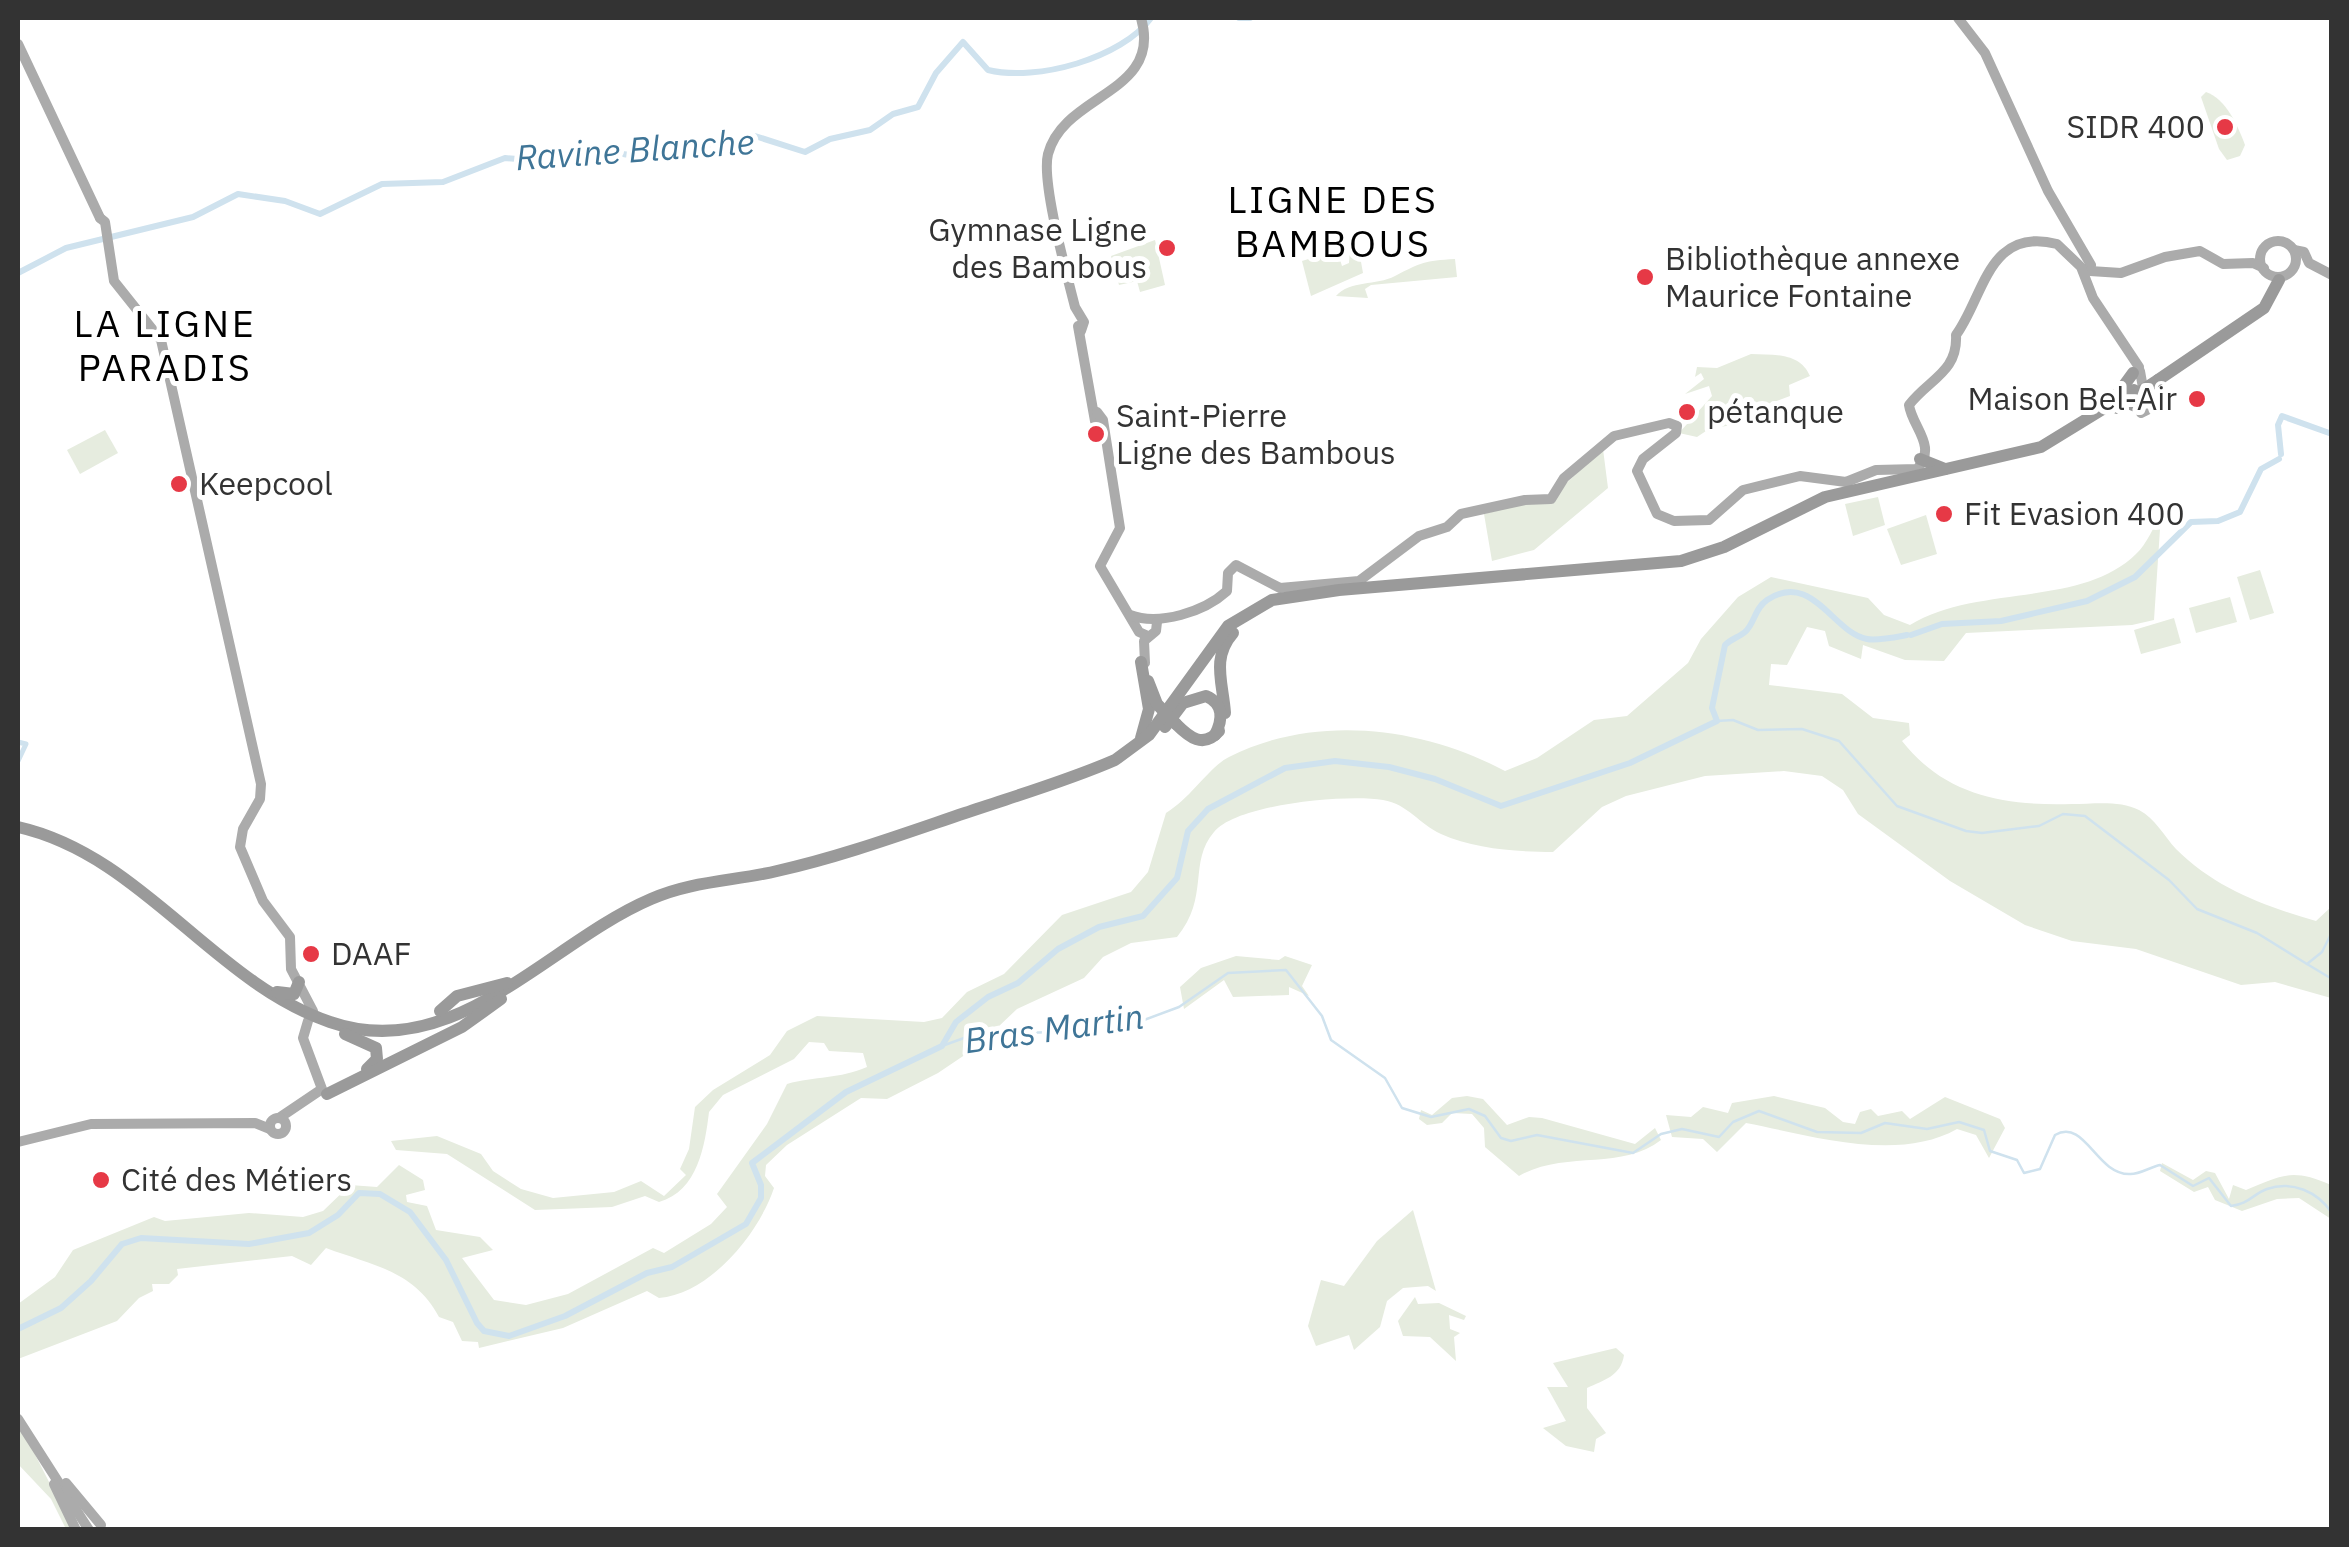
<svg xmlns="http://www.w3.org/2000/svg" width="2349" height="1547" font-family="'IBM Plex Sans',sans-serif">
  <rect width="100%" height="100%" fill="#fff"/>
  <g fill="#e6ecdf">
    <path d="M 2206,92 C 2226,99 2238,126 2245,145 L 2240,156 L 2227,160 L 2219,149 L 2201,97 Z"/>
    <polygon points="1155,240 1165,285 1140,292 1137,281 1119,285 1111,256"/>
    <polygon points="1358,245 1363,273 1311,296 1302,261 1337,250 1342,266 1349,263 1350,247"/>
    <path d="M 1455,259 L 1457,277 L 1371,285 L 1365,289 L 1368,298 L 1336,296 C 1350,280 1376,286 1395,276 C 1422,262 1424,261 1455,259 Z"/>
    <path d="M 1751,354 C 1773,355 1800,352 1810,376 L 1789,385 L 1790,396 L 1750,411 L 1743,423 L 1709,429 L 1697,437 L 1679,433 L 1712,396 L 1709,386 L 1685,394 L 1704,379 L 1701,373 L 1695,377 L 1697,367 L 1717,368 Z"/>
    <polygon points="105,430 118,453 80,474 67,450"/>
    <polygon points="1603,449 1608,488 1534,550 1492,561 1484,514 1526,503 1550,504 1561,488"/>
    <polygon points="1878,497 1885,525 1853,536 1845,504"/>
    <path d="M 2161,514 L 2154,620 L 2132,625 L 1966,633 L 1944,661 L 1905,660 L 1863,645 L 1861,659 L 1829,646 L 1825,631 L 1807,627 L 1787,665 L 1771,664 L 1769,685 L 1842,694 L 1873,718 L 1909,723 L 1910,735 L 1902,741 C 1945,796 2005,806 2072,804 C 2093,804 2120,800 2139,810 C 2155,818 2164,836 2176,849 C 2215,888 2264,906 2316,921 L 2331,907 L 2331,998 L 2275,982 L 2241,985 L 2136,949 L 2072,941 L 2025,925 L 1950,881 L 1858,814 L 1843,790 L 1822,776 L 1784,771 L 1705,776 L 1626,796 L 1602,807 L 1553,852 C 1518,852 1474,849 1441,834 C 1419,824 1408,804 1383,800 C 1346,794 1237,804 1214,832 C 1188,862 1210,897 1177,937 L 1131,943 L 1103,957 L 1084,978 L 1017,1009 L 978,1046 L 938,1073 L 887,1099 L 861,1098 L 787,1145 L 766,1165 L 765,1176 L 774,1188 C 759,1233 710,1294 659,1298 L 647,1291 L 563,1328 L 479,1348 L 478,1342 L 462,1341 L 453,1322 L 439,1317 C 414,1270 371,1265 326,1248 L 311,1265 L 292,1256 L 177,1269 L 178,1275 L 169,1284 L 152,1284 L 153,1291 L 139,1298 L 117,1321 L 18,1359 L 18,1304 L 55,1277 L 73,1250 L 154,1217 L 165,1221 L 249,1213 L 303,1217 L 323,1211 L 350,1185 L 377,1187 L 399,1165 L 423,1180 L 425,1190 L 406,1195 L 407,1202 L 427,1206 L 436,1230 L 480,1237 L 493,1250 L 462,1258 L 494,1300 L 526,1305 L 568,1294 L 653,1248 L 664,1253 L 711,1224 L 727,1207 L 717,1194 L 767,1124 L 787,1084 C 815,1076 840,1079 867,1067 L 863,1053 L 829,1051 L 824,1043 L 809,1042 L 794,1059 L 723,1095 L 709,1112 C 705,1145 698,1191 659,1202 L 645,1196 L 612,1207 L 535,1210 L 447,1154 L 396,1150 L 391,1141 L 437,1136 L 481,1154 L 493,1171 L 521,1189 L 553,1198 L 614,1192 L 641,1181 L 664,1196 L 686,1175 L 680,1169 L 689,1149 L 695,1107 L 713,1090 L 770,1055 L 787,1031 L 817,1016 L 924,1022 L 942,1018 L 967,992 L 1004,974 L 1062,915 L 1131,892 L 1148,872 L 1166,813 C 1192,797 1209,767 1229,757 C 1316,713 1423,727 1505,771 L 1537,758 L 1594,720 L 1627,716 L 1688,663 L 1701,639 L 1738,597 L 1771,577 L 1868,598 L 1884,615 L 1910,625 C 1976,584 2081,608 2136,554 C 2147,544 2154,526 2161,514 Z"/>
    <polygon points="1926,515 1937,554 1901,565 1887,529"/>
    <polygon points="2260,570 2274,613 2250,620 2237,577"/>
    <polygon points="2230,597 2237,622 2196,633 2189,608"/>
    <polygon points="2174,618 2181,643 2141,654 2134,630"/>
    <polygon points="1236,956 1279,960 1285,956 1312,965 1302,986 1309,996 1289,987 1289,995 1233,997 1224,980 1184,1009 1180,987 1201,968"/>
    <path d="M 1467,1096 L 1483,1099 L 1507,1125 L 1529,1117 L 1542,1118 L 1635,1144 L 1655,1128 L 1661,1140 C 1622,1171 1564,1150 1519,1176 L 1485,1147 L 1484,1128 L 1472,1114 L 1452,1113 L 1442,1123 L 1427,1125 L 1419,1119 L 1421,1110 L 1432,1115 L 1452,1098 Z"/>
    <path d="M 1774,1096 L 1825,1108 L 1843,1122 L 1855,1124 L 1860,1112 L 1871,1109 L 1878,1116 L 1902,1111 L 1910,1119 L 1945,1097 L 2000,1119 L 2005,1128 L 1989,1158 L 1976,1135 L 1957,1129 C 1897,1163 1809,1135 1746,1123 L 1717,1152 L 1703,1139 L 1672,1137 L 1666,1115 L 1691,1117 L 1703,1107 L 1728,1113 L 1732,1103 Z"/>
    <path d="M 2162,1163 L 2193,1180 L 2206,1171 L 2215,1173 L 2229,1199 L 2233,1185 L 2246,1190 C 2282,1175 2292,1168 2331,1185 L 2331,1219 L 2299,1198 L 2277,1199 L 2242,1211 L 2215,1200 L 2208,1187 L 2194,1192 L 2160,1171 Z"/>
    <polygon points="1413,1210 1436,1291 1428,1286 1403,1288 1387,1301 1380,1327 1354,1350 1349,1335 1316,1346 1308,1326 1321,1280 1344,1286 1377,1241"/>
    <polygon points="1415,1297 1418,1304 1439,1303 1466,1316 1464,1320 1449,1315 1450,1329 1460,1333 1454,1337 1456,1361 1430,1337 1403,1336 1398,1321"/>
    <path d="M 1616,1348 L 1624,1355 C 1621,1376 1604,1380 1587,1388 L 1587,1408 L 1606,1433 L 1596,1439 L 1594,1452 L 1566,1446 L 1543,1428 L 1566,1421 L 1547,1387 L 1568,1387 L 1553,1363 Z"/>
    <polygon points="18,1421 73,1529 66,1529 51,1499 18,1464"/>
  </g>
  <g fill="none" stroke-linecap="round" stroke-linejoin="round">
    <g stroke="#cfe2ee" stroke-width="2.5">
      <polyline points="1717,721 1733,720 1758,730 1802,729 1839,741 1897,806 1966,831 1982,833 2039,826 2063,814 2085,816 2169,880 2197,909 2257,933 2307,964 2322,952 2332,932"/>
      <polyline points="2307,964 2332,979"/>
      <path d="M 942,1046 L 975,1034 L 1061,1032 L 1091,1018 L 1144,1020 L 1179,1007 L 1228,973 L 1286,970 L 1322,1016 L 1331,1040 L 1385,1078 L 1402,1108 L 1431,1117 L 1469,1109 L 1485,1116 L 1501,1138 L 1511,1141 L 1537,1135 L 1633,1153 L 1661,1134 L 1682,1129 L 1719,1137 L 1733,1122 L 1759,1111 L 1817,1132 L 1861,1133 L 1885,1123 L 1927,1129 L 1959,1122 L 1984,1130 L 1990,1151 L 2017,1160 L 2024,1173 L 2040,1169 L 2055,1135 C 2085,1118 2096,1174 2129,1174 C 2139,1175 2150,1167 2160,1165 L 2193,1186 L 2209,1178 L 2231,1206 C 2249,1204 2253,1194 2267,1189 C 2292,1180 2318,1192 2332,1213"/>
    </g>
    <polyline stroke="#cfe2ee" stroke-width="5" points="18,742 26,744 18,761"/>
    <g stroke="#cfe2ee" stroke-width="6">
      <polyline points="1239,18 1250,18"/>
      <path d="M 18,273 L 66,248 L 193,217 L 238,194 L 285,201 L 320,214 L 382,184 L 443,182 L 505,158 L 543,161 L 596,150 L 636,156 L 677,143 L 711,145 L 755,136 L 805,152 L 830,139 L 870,130 L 893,114 L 918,107 L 936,73 L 963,42 L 988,70 C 1037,82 1122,58 1151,18"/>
      <polyline points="2281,454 2278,425 2282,416 2332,434"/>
      <polyline points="1911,635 1942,624 2001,621 2087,601 2135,577 2191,522 2218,521 2240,512 2261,469 2279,459"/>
      <path d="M 18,1329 L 61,1308 L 91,1281 L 122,1244 L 141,1238 L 249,1244 L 309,1233 L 338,1215 L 359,1193 L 380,1194 L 410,1212 L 446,1260 L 477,1323 L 484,1331 L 509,1336 L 565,1316 L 647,1273 L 672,1267 L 746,1224 L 761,1198 L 761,1185 L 752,1163 L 846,1092 L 942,1046 L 956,1022 L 988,997 L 1018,983 L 1058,949 L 1099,927 L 1143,916 L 1177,878 L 1188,831 L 1208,809 L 1285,768 L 1335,761 L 1389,767 L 1435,779 L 1501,806 L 1630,763 L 1717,721 L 1712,708 L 1725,645 C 1731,639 1739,637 1745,632 C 1755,623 1754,609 1767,600 C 1812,570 1833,633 1867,639 C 1877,641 1896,637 1907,635"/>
    </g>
    <g stroke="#ababab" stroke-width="10">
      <polyline points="1958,18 1985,53 2048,191 2091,265 2084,272"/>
      <polyline points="18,44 100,218"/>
      <polyline points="100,218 105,222 114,281 161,340 261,784 260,799 243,829 240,847 263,901 290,937 291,969 313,1011"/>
      <circle cx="2278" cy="259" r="18"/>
      <polyline points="2294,250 2304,252 2309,263 2332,275"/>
      <polyline points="2090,271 2121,273 2165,257 2200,251 2223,264 2253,263 2264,268"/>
      <polyline points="1078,326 1095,421 1102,429"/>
      <path d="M 1081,331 L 1084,322 L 1075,307 C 1067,275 1041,182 1048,154 C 1064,93 1163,94 1141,18"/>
      <polyline points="2140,371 2146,405"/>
      <polygon points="2145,404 2147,410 2141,413 2138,407"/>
      <polyline points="1097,412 1103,420 1120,528 1100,566 1139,632 1148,636"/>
      <path d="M 1130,615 C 1159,626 1204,612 1227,591 L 1228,573 L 1236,565 L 1280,588 L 1359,581 L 1419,536 L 1447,527 L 1461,514 L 1525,500 L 1551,499 L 1564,478 L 1614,436 L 1669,423 L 1677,426 L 1676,433 L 1643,459 L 1637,471 L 1657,514 L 1674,521 L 1709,520 L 1743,490 L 1800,476 L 1846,482 L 1876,470 L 1917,469 C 1938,446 1912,427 1909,405 C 1929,379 1958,372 1956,335 C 1984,297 1988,226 2057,244 L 2081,267 L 2093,298 L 2139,367 L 2137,374"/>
      <polyline points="1145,663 1144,641 1156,631 1157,622"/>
      <polyline points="279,1118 322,1089 303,1038 308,1021"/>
      <circle cx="278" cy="1126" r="8"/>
      <polyline points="18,1142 91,1124 255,1123 270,1129"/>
      <polyline points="18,1419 89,1530"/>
      <polyline points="66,1483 101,1525"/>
      <polyline points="54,1484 76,1530"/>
    </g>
    <g stroke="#9a9a9a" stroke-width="12">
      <polyline points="2158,380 2264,308 2279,280"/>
      <polyline points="2117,395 2133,373"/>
      <polyline points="2117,408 2128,403 2138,407"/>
      <polyline points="1920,459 1945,469"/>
      <path d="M 1225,713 C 1223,683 1211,658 1233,633"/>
      <path d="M 1176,724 C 1189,737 1203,749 1219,731"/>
      <path d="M 1165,727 L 1183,703 L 1206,696 C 1224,704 1223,719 1215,735"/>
      <polyline points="1141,738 1149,709 1141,662"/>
      <path d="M 18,827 C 142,855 213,982 330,1022 C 454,1065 548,943 651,899 C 691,881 735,881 777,871 C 840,857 903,834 965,813 C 1015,796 1067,781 1115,760 L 1149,735 L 1228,626 L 1272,600 L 1339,590 L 1681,561 L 1724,547 L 1825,497 L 2041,447 L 2134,390"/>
      <polyline points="277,992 294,994 299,982"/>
      <polyline points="440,1011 457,996 507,983"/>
      <polyline points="345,1034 376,1048 377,1059 367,1069"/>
      <polyline points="327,1094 462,1027 501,999"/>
    </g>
    <g stroke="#9a9a9a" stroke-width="12">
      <polyline points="2135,395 2158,380"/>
      <polyline points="1148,681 1157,704 1176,724"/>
    </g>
  </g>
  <g fill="#e63946" stroke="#fff" stroke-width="4">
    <circle cx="2225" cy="127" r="10"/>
    <circle cx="1167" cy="248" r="10"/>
    <circle cx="1645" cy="277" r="10"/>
    <circle cx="2197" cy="399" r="10"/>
    <circle cx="1687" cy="412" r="10"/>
    <circle cx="1096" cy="434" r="10"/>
    <circle cx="179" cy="484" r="10"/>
    <circle cx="1944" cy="514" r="10"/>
    <circle cx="311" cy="954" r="10"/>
    <circle cx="101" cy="1180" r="10"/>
  </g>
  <g text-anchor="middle" stroke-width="10" stroke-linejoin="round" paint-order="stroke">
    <g font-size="32" fill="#333" stroke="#fff" text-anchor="start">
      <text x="2205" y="138" text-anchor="end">SIDR 400</text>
      <text x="1147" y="241" text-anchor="end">Gymnase Ligne<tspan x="1147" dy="37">des Bambous</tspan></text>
      <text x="1665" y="270">Bibliothèque annexe<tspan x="1665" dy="37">Maurice Fontaine</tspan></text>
      <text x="2177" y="410" text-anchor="end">Maison Bel-Air</text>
      <text x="1707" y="423">pétanque</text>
      <text x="1116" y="427">Saint-Pierre<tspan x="1116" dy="37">Ligne des Bambous</tspan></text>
      <text x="199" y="495">Keepcool</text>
      <text x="1964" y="525">Fit Evasion 400</text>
      <text x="331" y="965">DAAF</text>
      <text x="121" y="1191">Cité des Métiers</text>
    </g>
    <g font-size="35" font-style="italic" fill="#3f7597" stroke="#fff">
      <text transform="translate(635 150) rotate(-4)" y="12">Ravine Blanche</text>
      <text transform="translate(1054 1029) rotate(-8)" y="12">Bras Martin</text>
    </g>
    <g font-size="38" letter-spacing="2.5" fill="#000" stroke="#fff">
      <text x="1333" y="213">LIGNE DES<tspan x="1333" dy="44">BAMBOUS</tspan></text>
      <text x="165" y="337">LA LIGNE<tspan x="165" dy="44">PARADIS</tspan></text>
    </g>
  </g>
  <rect width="2349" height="1547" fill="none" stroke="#333333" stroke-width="40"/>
</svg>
